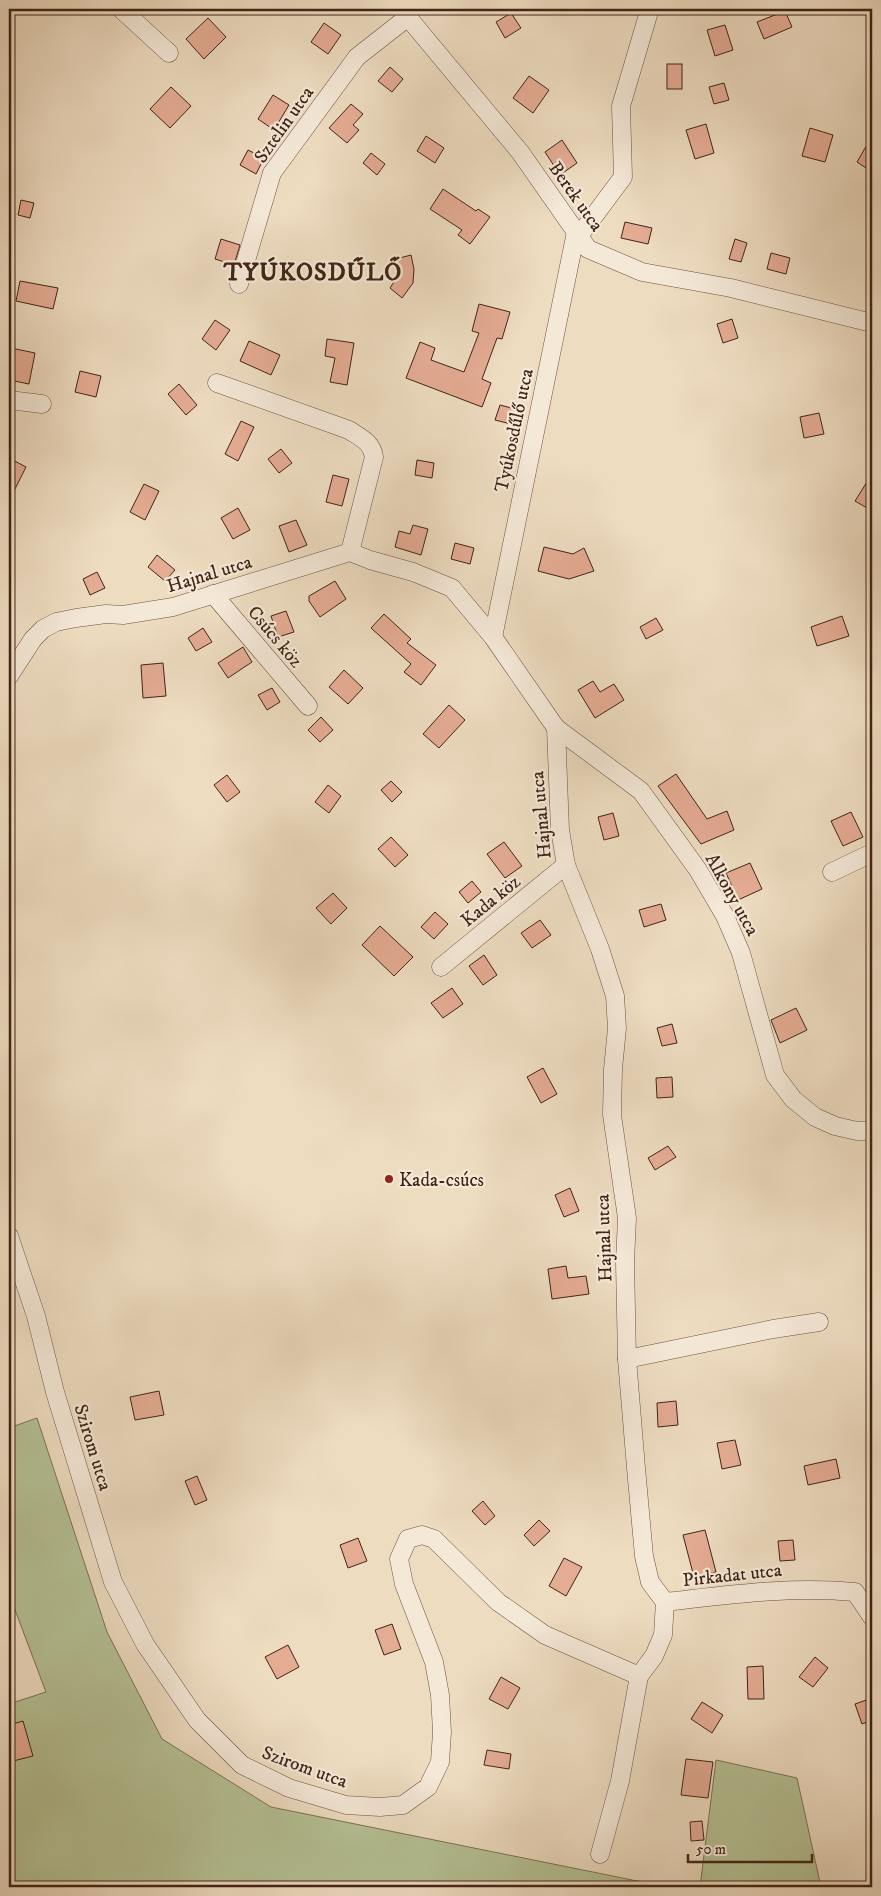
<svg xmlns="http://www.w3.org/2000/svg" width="881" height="1896" font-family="'IM FELL DW Pica',serif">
  <rect width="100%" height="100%" fill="#eedcc1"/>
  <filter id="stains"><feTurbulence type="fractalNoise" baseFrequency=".004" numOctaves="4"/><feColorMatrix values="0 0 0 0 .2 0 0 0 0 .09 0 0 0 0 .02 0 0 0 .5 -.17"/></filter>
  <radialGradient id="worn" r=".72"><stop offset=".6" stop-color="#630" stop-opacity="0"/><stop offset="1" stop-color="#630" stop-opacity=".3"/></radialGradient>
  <g fill="#b5c195" stroke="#7a7256">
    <polygon points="37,1418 107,1632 162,1739 271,1807 667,1887 9,1887 9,1704 46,1692 9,1594 9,1428"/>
    <polygon points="716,1760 797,1778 821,1887 700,1887"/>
  </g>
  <g fill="#e5ac94" stroke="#402416">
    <polygon points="785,11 792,27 764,39 757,22"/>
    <polygon points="511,13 521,28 505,38 496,22"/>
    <polygon points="208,18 226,37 204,59 186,39"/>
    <polygon points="324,23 341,35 328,54 311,42"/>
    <polygon points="725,25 733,50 715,56 707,30"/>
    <rect x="667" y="64" width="15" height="25"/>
    <polygon points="390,67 403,79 392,92 378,81"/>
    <polygon points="529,76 549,90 533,113 513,98"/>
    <polygon points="724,83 729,100 714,104 709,87"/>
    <polygon points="171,87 191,106 170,128 150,109"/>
    <polygon points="273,95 289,105 274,130 258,119"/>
    <polygon points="351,104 363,114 353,125 359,130 347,143 329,128"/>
    <polygon points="706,124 714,153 695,159 686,130"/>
    <polygon points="810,128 833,135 825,162 802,156"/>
    <polygon points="426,136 444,148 435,163 417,151"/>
    <polygon points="872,136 872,172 857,162"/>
    <polygon points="562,140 577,163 560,175 545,152"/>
    <polygon points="248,150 264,158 256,174 240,165"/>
    <polygon points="371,153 385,164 377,175 363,163"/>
    <polygon points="443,189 476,211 478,209 490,217 470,244 458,235 462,230 430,209"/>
    <polygon points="21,200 34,203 30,218 18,215"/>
    <polygon points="625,222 652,228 648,244 621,238"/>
    <polygon points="221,239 240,245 234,265 215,259"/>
    <polygon points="735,239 747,243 741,262 729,259"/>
    <polygon points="771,253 790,258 786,274 767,269"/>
    <polygon points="411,255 414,269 413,283 402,298 390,288 397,277 398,270 396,259"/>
    <polygon points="20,281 58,288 53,309 16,301"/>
    <polygon points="479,304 510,312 502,339 497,338 482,379 491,383 482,407 406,378 420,342 435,348 431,360 464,372 479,333 472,331"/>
    <polygon points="732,319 738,338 723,343 717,324"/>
    <polygon points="215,320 230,330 216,350 202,339"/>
    <polygon points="327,339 354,343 347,385 330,382 335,358 325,356"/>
    <polygon points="249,341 280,355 271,375 240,361"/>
    <polygon points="11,348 35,353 29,384 9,380"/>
    <polygon points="80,371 101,376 96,397 75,392"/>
    <polygon points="179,384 197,405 186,415 168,394"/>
    <polygon points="500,405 519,410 515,425 495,420"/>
    <polygon points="819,413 824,434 804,438 800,417"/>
    <polygon points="241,421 254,427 238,461 225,454"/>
    <polygon points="281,449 292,463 279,473 268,459"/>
    <polygon points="9,458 26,467 9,501"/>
    <polygon points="417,460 434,463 432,478 415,475"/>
    <polygon points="872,474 872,499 867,508 855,501"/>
    <polygon points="333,475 349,479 342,506 326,502"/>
    <polygon points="144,484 159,491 145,520 130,512"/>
    <polygon points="238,508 250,530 233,539 221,518"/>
    <polygon points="296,520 307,545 289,552 279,526"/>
    <polygon points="413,525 428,529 421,555 395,547 399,531 410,534"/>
    <polygon points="455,543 474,548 470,564 451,559"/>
    <polygon points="544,547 573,554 584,548 594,571 569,579 538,571"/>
    <polygon points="157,555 175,570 165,581 148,567"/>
    <polygon points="97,572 105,588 90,595 83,579"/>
    <polygon points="335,581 346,599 320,617 309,601 309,596"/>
    <polygon points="286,611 294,632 278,637 271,616"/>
    <polygon points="384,614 411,639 407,643 436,665 421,685 404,672 411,664 371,628"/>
    <polygon points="842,616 849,636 817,646 811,627"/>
    <polygon points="656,618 663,630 646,639 640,627"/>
    <polygon points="203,628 212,642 196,651 188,638"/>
    <polygon points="243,647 252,662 228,678 218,663"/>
    <polygon points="163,663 166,696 143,698 141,665"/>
    <polygon points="344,670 363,688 348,704 329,687"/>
    <polygon points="593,681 600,692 614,684 624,700 595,718 578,690"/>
    <polygon points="272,688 280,702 267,710 258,695"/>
    <polygon points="449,705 465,720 439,748 423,734"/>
    <polygon points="321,717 333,730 320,742 308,730"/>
    <polygon points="676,774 707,819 727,811 734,830 701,844 658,786"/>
    <polygon points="227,775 240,792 227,802 214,785"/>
    <polygon points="391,781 402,792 392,802 381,790"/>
    <polygon points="328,785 341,796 329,813 315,802"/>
    <polygon points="851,812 863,837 843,846 831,821"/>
    <polygon points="613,813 619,836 604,840 598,817"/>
    <polygon points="391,837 408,855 395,867 378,849"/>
    <polygon points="504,842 522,866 505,878 487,854"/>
    <polygon points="750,863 762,889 738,900 726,873"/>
    <polygon points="472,881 481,892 468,903 459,892"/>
    <polygon points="333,893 347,908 331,924 316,908"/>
    <polygon points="661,904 666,920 644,927 639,910"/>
    <polygon points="435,912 448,924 434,939 421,927"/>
    <polygon points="540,920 551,935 532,948 521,933"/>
    <polygon points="380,926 413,957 394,976 362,945"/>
    <polygon points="484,955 497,975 483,985 469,966"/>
    <polygon points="452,988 463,1004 443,1018 431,1003"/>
    <polygon points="796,1008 807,1030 780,1043 771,1020"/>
    <polygon points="672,1024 677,1043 662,1046 657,1028"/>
    <polygon points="543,1068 557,1094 541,1103 527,1077"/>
    <polygon points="672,1077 673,1097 657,1098 656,1078"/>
    <polygon points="668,1146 676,1157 655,1170 648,1158"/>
    <polygon points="570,1188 579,1211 564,1217 555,1195"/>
    <polygon points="566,1266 568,1278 586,1276 589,1294 552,1299 548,1269"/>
    <polygon points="159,1391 164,1415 135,1420 130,1397"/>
    <polygon points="676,1401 678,1425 658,1427 657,1403"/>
    <polygon points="735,1440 741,1465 722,1469 717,1443"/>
    <polygon points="836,1459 840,1478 808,1485 804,1466"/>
    <polygon points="197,1476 207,1500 195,1505 185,1481"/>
    <polygon points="483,1501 495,1516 485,1525 472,1511"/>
    <polygon points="539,1520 550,1531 534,1546 524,1535"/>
    <polygon points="705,1530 716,1572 694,1577 683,1535"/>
    <polygon points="358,1538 367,1561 348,1568 340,1545"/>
    <polygon points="793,1540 795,1560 780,1561 778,1541"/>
    <polygon points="564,1558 582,1567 566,1596 549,1586"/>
    <polygon points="392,1624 401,1649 384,1655 375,1630"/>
    <polygon points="288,1645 299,1667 277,1679 265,1657"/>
    <polygon points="815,1657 828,1668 813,1687 799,1677"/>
    <polygon points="763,1666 764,1699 748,1699 747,1667"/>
    <polygon points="501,1677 520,1688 508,1709 489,1699"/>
    <polygon points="872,1698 872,1720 862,1724 855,1704"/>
    <polygon points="702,1702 723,1715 712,1733 691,1719"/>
    <polygon points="23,1721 33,1756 9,1762 9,1725"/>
    <polygon points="487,1750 511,1754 509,1769 484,1765"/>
    <polygon points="686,1759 713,1762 708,1798 681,1795"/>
    <polygon points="702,1821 704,1840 691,1841 690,1822"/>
  </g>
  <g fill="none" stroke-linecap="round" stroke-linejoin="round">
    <g stroke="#6c5241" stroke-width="19">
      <g id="minor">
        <polyline points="121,9 169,53"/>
        <polyline points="401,9 520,152 588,249 642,272 731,288 872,323"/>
        <polyline points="579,236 623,177 621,106 648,15 648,9"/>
        <polyline points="239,284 272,173 357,57 408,17"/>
        <path d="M 217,383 L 349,430 C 361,438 372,442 374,457 L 350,552"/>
        <polyline points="9,400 42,404"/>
        <polyline points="213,594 308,706"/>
        <polyline points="493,637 576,232"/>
        <polyline points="9,676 33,639 43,629 56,622 76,618 106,614 123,615 173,607 350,552 370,560 413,572 452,588 493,637 556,728 560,830 566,865 600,949 615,996 617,1028 613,1069 612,1115 627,1218 625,1262 627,1359 636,1468 644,1556 650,1582 665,1602"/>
        <polyline points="556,728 641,791 698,870 725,916 741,953 775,1075 793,1099 815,1117 835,1126 857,1131 872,1131"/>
        <polyline points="832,872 872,853"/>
        <polyline points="441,967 566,865"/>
        <polyline points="9,1236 36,1316 55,1392 113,1582 145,1644 197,1720 242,1765 289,1788 346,1805 380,1807 403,1805 428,1787 440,1762 442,1732 440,1695 434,1662 404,1584 399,1559 408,1539 422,1535 434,1539 498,1602 545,1635 639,1676"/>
        <polyline points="627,1359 773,1329 819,1322"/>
        <path d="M 665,1602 C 729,1595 790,1586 855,1592 L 872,1617"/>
        <polyline points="600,1854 620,1781 639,1676 654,1656 663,1635 665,1602"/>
      </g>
    </g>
    <use href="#minor" stroke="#f4e8d7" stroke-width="18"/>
  </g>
  <circle fill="#8f2418" stroke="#f4e8d7" stroke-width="2" cx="389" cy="1179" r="5"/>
  <g text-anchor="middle" stroke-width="4.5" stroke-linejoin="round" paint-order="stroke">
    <g font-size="19" fill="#402416" stroke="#f4e8d7">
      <text transform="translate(283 124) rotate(-55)" y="7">Sztelin utca</text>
      <text transform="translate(577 196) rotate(55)" y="7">Berek utca</text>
      <text transform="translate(513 430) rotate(-78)" y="7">Tyúkosdűlő utca</text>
      <text transform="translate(209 573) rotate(-17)" y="7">Hajnal utca</text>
      <text transform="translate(276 636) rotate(50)" y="7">Csúcs köz</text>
      <text transform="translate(540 815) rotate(-95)" y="7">Hajnal utca</text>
      <text transform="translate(733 894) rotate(61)" y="7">Alkony utca</text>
      <text transform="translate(490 900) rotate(-39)" y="7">Kada köz</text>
      <text transform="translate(603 1238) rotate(-92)" y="7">Hajnal utca</text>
      <text transform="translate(94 1447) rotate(73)" y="7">Szirom utca</text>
      <text transform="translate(732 1574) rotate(-6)" y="7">Pirkadat utca</text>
      <text transform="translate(305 1766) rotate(20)" y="7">Szirom utca</text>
    </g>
    <g font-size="19" fill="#402416" stroke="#f4e8d7" text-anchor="start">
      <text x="399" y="1186">Kada-csúcs</text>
    </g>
    <g font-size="24" font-weight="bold" letter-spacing="1" fill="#402416" stroke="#f4e8d7">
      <text x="313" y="280">TYÚKOSDŰLŐ</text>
    </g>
  </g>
  <rect width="881" height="1896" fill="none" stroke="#eedcc1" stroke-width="30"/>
  <rect x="10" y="10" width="861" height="1876" fill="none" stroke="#402416" stroke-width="2.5"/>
  <rect x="15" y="15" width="851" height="1866" fill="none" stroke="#402416"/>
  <path d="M688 1854v8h124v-8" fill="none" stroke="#402416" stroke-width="2.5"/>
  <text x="696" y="1854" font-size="15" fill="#402416" stroke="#f4e8d7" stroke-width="4" paint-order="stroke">50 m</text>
  <rect width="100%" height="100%" filter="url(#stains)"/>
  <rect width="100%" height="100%" fill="url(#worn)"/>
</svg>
